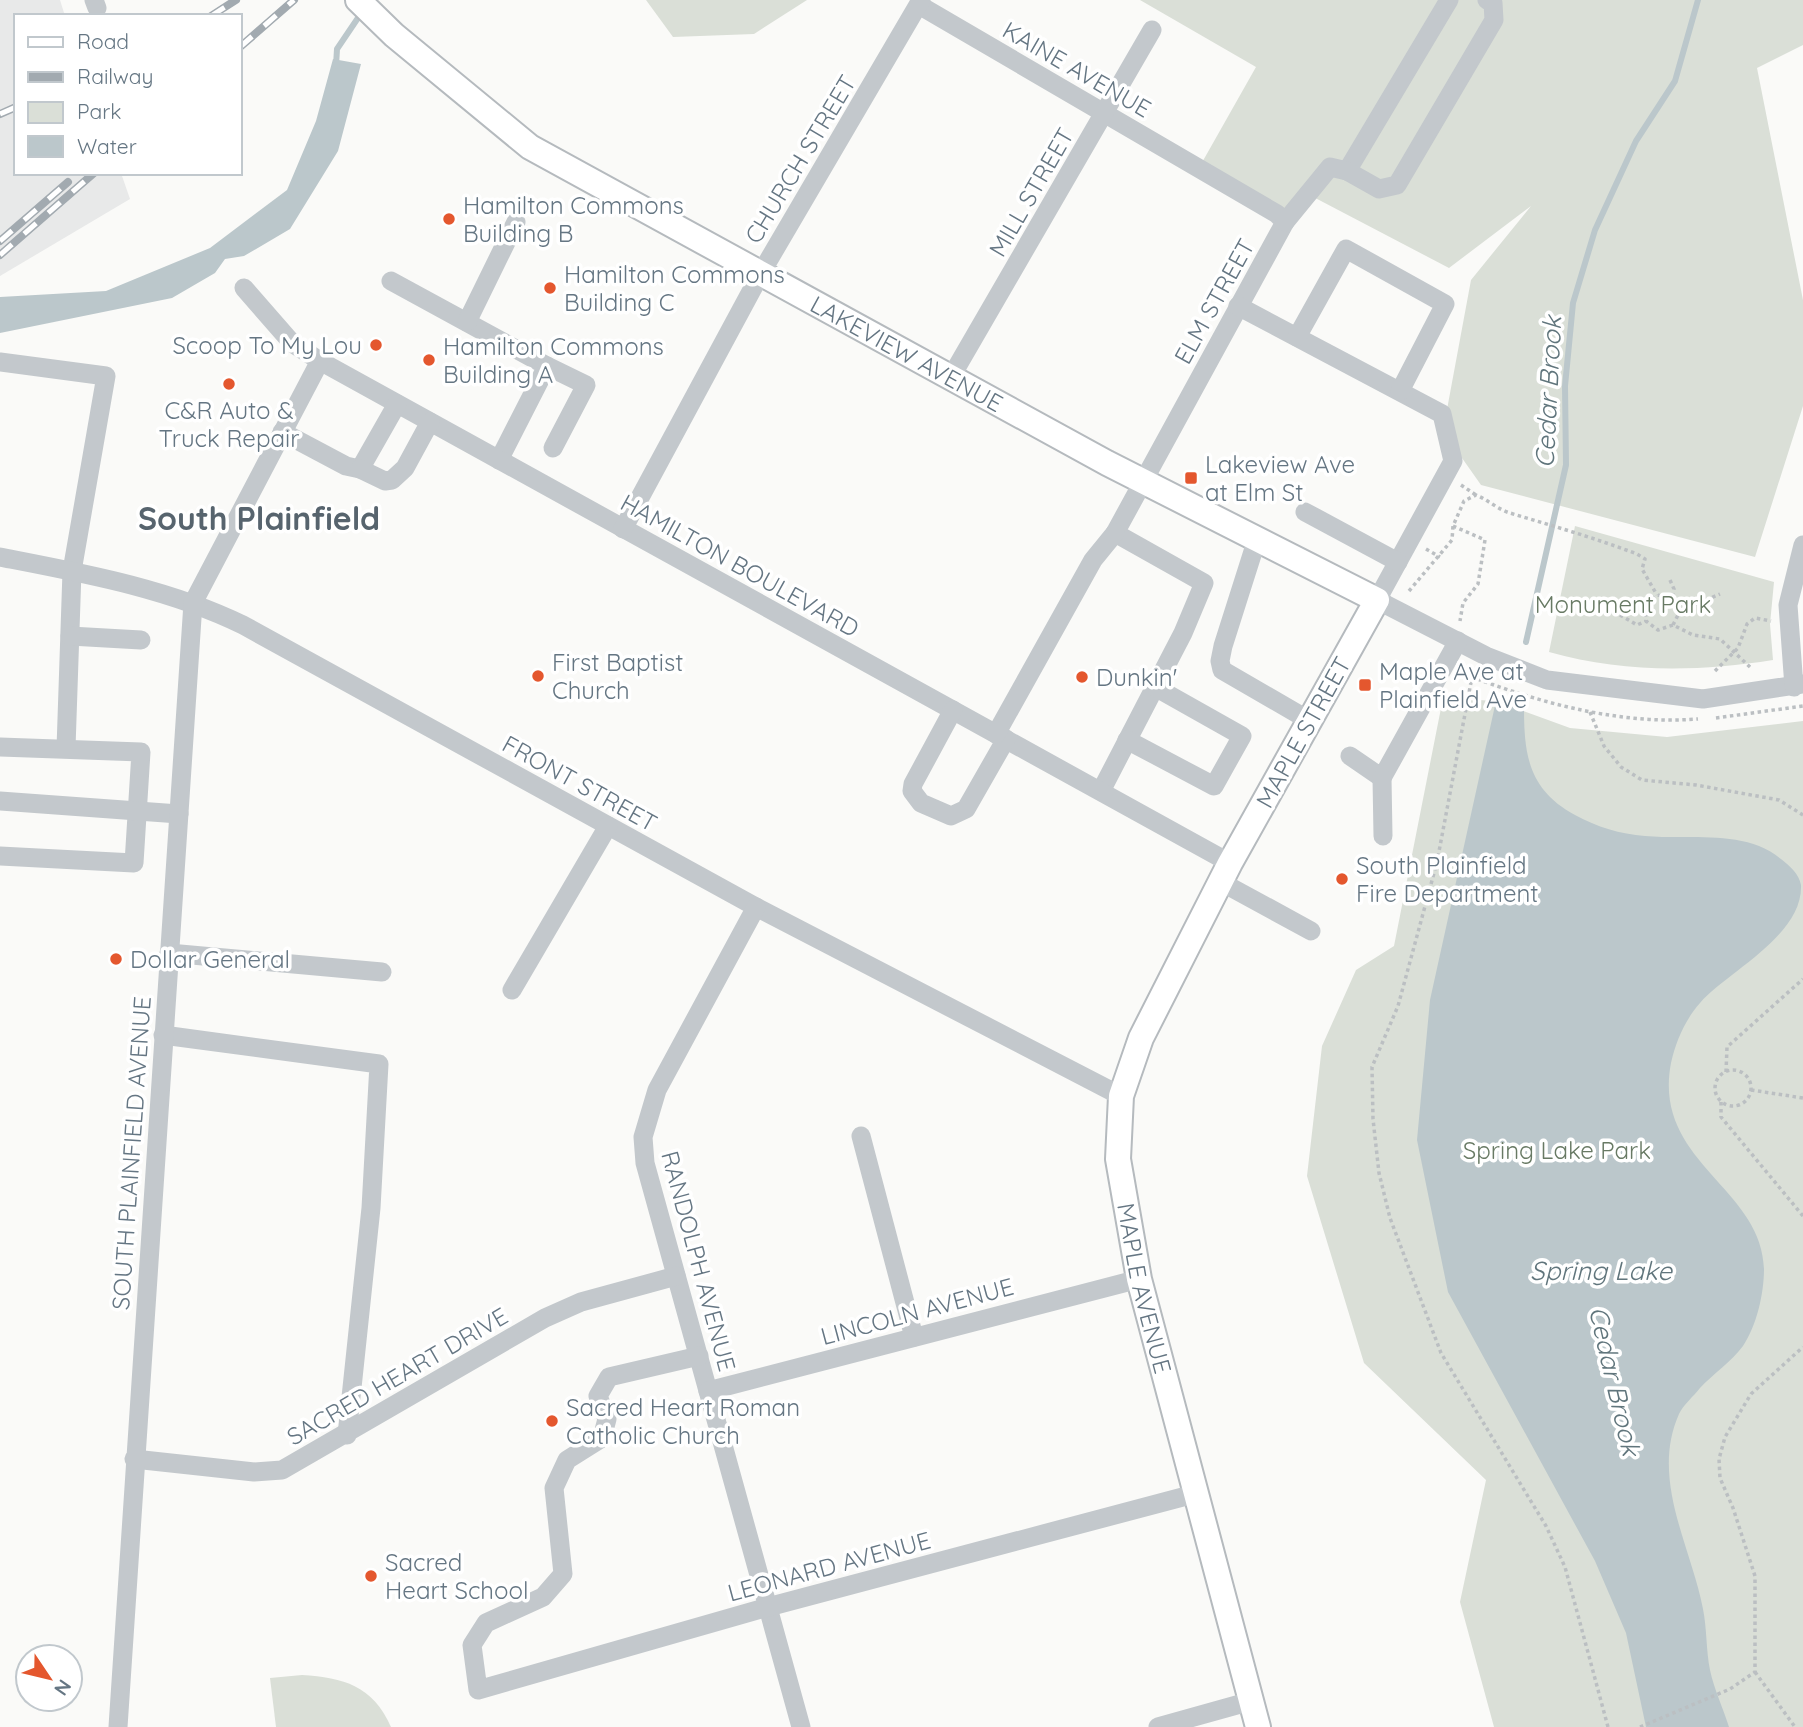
<svg xmlns="http://www.w3.org/2000/svg" width="1803" height="1727" font-family="Quicksand,sans-serif">
  <style>
    .built { fill: #e8e9e9 }
    .green { fill: #dadfd7 }
    .water { fill: #bbc7cb }
    .lines { fill: none; stroke-linecap: round; stroke-linejoin: round }
    .stream { stroke: #bbc7cb; stroke-width: 6 }
    .major-casing { stroke: #b5babe; stroke-width: 28 }
    .path { stroke: #bbbfc2; stroke-width: 3.5; stroke-dasharray: 3.5 3.5; stroke-linecap: butt }
    .minor { stroke: #c3c8cc; stroke-width: 19 }
    .major { stroke: #fff; stroke-width: 24 }
    .rail-casing { stroke: #a2aab0; stroke-width: 8 }
    .rail { stroke: #fff; stroke-width: 5; stroke-dasharray: 16; stroke-linecap: butt }
    .poi-dot { fill: #e4572e; stroke: #fff; stroke-width: 2.5 }
    .labels { text-anchor: middle; dominant-baseline: central; stroke-width: 7; stroke-linejoin: round; paint-order: stroke }
    .street-label { font-size: 24px; fill: #657683; stroke: #fff }
    .poi-label { font-size: 24px; fill: #657683; stroke: #fff; text-anchor: start }
    .park-label { font-size: 24px; fill: #687a64; stroke: #fff }
    .water-label { font-size: 26px; font-style: italic; fill: #60757c; stroke: #fff }
    .district-label { font-size: 32px; font-weight: bold; fill: #57646e; stroke: #fff }
  </style>
  <rect width="100%" height="100%" fill="#fafaf8"/>
  <path class="built" d="M0,0h60l5,16h-49v157h105l9,26 -130,77z"/>
  <g class="green">
    <path d="M646,0h161l-53,34 -81,3z"/>
    <path d="M1140,0h663v45l-46,23 46,232v106l-48,151 -274,-72 -38,-54 28,-151 60,-74 -82,62 -149,-78 -14,25 -86,-49 56,-99z"/>
    <path d="M1575,526l199,56 -4,42 3,36c-76,12 -150,13 -224,-8z"/>
    <path d="M1443,698l53,3 74,27 97,9 136,-16v1006h-309l-34,-125 26,-122 -122,-117 -57,-187 15,-130 34,-76 38,-24z"/>
    <path d="M302,1675c42,3 70,10 89,52h-115l-6,-49z"/>
  </g>
  <g class="water">
    <path d="M333,59l28,5 -23,87 -48,78 -46,27 -19,3 -10,14 -43,25 -172,35v-36l106,-6 104,-43 77,-58 29,-69z"/>
    <path d="M1496,701l28,7c0,48 5,82 51,107 22,12 45,19 70,21 44,4 100,-7 136,23 9,7 18,15 20,26 2,51 -74,87 -101,118 -15,17 -24,38 -29,60 -19,99 91,124 93,206 0,24 -7,56 -21,77 -11,15 -30,28 -43,42 -6,8 -17,17 -21,26 -29,65 12,132 24,195 4,20 3,41 7,61 4,19 13,38 19,57h-83l-20,-94 -31,-72 -147,-269 -31,-152 13,-140z"/>
  </g>
  <g class="lines">
    <g class="stream">
      <path d="M336,66l1,-17 25,-37"/>
      <path d="M1526,642l40,-177 -1,-79 8,-83 22,-73 41,-89 39,-60 23,-81"/>
    </g>
    <defs>
      <g id="major">
        <path id="s1" d="M358,0l36,35 136,112 577,316 270,137 -147,263 -89,175 -20,58 -3,63 21,120 119,448"/>
      </g>
    </defs>
    <use href="#major" class="major-casing"/>
    <g class="path">
      <path d="M1461,485l15,10"/>
      <path d="M1453,526l32,14 -7,44 -15,19 -3,18"/>
      <path d="M1426,549l14,8"/>
      <path d="M1670,580l4,9 -2,9"/>
      <path d="M1409,591l43,-51 1,-14 11,-25 12,-6c12,5 23,15 34,18 43,13 85,25 127,41l8,5 -3,10 15,26"/>
      <path d="M1680,611l40,-17"/>
      <path d="M1620,615l17,10 9,-4"/>
      <path d="M1673,625l7,-14 -8,-13 -15,-3 -12,10 1,16 12,9 15,-5 20,10 27,4 30,28"/>
      <path d="M1715,671l23,-23 9,-24 8,-6 16,3"/>
      <path d="M1590,712l14,34 17,21 21,13 54,5 83,15 24,15"/>
      <path d="M1716,718l87,-12"/>
      <circle cx="1733" cy="1088" r="18"/>
      <path d="M1726,1072l1,-25 76,-68"/>
      <path d="M1751,1090l52,8"/>
      <path d="M1721,1102v15l82,99"/>
      <path d="M1755,1672l40,55"/>
      <path d="M1608,1727l-43,-160 -19,-41 -105,-173 -51,-135 -11,-45 -6,-54 -1,-52 26,-61 39,-144 35,-185c72,27 149,48 226,42"/>
      <path d="M1640,1727l90,-38 25,-17v-96l-22,-68 -13,-30 -1,-19 6,-22 26,-43 52,-47"/>
    </g>
    <g class="minor">
      <path d="M94,0l3,8"/>
      <path d="M919,5l358,209 8,8 -170,311 89,50 -21,50 -82,158"/>
      <path d="M1347,171l102,-171"/>
      <path d="M1285,222l45,-55 17,4 32,18 18,-4 97,-165 -1,-17 -6,-3"/>
      <path d="M391,281l156,85 -48,94"/>
      <path d="M244,288l48,55 28,18 910,502"/>
      <path d="M1238,306l204,108 11,47 -76,139 109,56 61,24 156,19 100,-15"/>
      <path d="M467,322l49,-100"/>
      <path d="M1297,337l49,-88 99,55 -45,87"/>
      <path d="M0,362l106,14 -34,195 -6,177"/>
      <path d="M547,366l39,19 -33,63"/>
      <path d="M951,377l201,-347"/>
      <path d="M282,432l64,34 14,3 37,-65"/>
      <path d="M360,469l25,12 7,-1 13,-12 25,-46"/>
      <path d="M1305,512l93,50"/>
      <path d="M623,529l138,-256 160,-273"/>
      <path d="M1257,539l-34,107 -3,15 2,9 88,51"/>
      <path d="M0,557c82,16 167,31 243,68l513,282 365,189"/>
      <path d="M70,636l71,4"/>
      <path d="M1794,687l-6,-82 15,-60"/>
      <path d="M953,710l-40,74 -1,7 9,12 30,13 15,-7 40,-70"/>
      <path d="M996,734l97,-174 22,-27"/>
      <path d="M1127,740l87,46 28,-50 -87,-49"/>
      <path d="M0,747l141,5 -7,111 -134,-7"/>
      <path d="M1350,756l32,22 76,-137"/>
      <path d="M1382,778l1,58"/>
      <path d="M0,801l179,13"/>
      <path d="M1221,882l90,49"/>
      <path d="M756,907l-99,183 -14,47 2,26 156,564"/>
      <path d="M169,953l213,19"/>
      <path d="M512,990l96,-164"/>
      <path d="M163,1035l216,29 -8,144 -24,227"/>
      <path d="M861,1136l53,201"/>
      <path d="M699,1356l-90,21 -11,19 9,23 -5,19 -35,22 -13,28 9,86 -20,23 -57,26 -14,22 6,45 290,-83 426,-113"/>
      <path d="M708,1391l431,-112"/>
      <path d="M134,1459l120,13 28,-2 263,-152 36,-16 95,-26"/>
      <path d="M118,1727l75,-1124 127,-242"/>
      <path d="M1158,1727l93,-26"/>
    </g>
    <use href="#major" class="major"/>
    <defs>
      <g id="rail">
        <path d="M211,16l25,-16"/>
        <path d="M240,47l54,-47"/>
        <path d="M0,114l16,-7"/>
        <path d="M0,241l68,-59"/>
        <path d="M0,255l94,-82"/>
      </g>
    </defs>
    <use href="#rail" class="rail-casing"/>
    <use href="#rail" class="rail"/>
  </g>
  <g class="poi-dot">
    <circle cx="449" cy="219" r="7"/>
    <circle cx="550" cy="288" r="7"/>
    <circle cx="376" cy="345" r="7"/>
    <circle cx="429" cy="360" r="7"/>
    <circle cx="229" cy="384" r="7"/>
    <rect x="1184" y="471" width="14" height="14" rx="3.5"/>
    <circle cx="538" cy="676" r="7"/>
    <circle cx="1082" cy="677" r="7"/>
    <rect x="1358" y="678" width="14" height="14" rx="3.5"/>
    <circle cx="1342" cy="879" r="7"/>
    <circle cx="116" cy="959" r="7"/>
    <circle cx="552" cy="1421" r="7"/>
    <circle cx="371" cy="1576" r="7"/>
  </g>
  <g class="labels">
    <g class="street-label">
      <text transform="translate(1077 69) rotate(30)">KAINE AVENUE</text>
      <text transform="translate(800 159) rotate(-59)">CHURCH STREET</text>
      <text transform="translate(1031 192) rotate(-60)">MILL STREET</text>
      <text transform="translate(1214 301) rotate(-61)">ELM STREET</text>
      <text stroke="none"><textPath href="#s1" startOffset="656">LAKEVIEW AVENUE</textPath></text>
      <text transform="translate(740 565) rotate(29)">HAMILTON BOULEVARD</text>
      <text transform="translate(1303 732) rotate(-61)">MAPLE STREET</text>
      <text transform="translate(580 783) rotate(29)">FRONT STREET</text>
      <text transform="translate(131 1153) rotate(-86)">SOUTH PLAINFIELD AVENUE</text>
      <text transform="translate(699 1261) rotate(75)">RANDOLPH AVENUE</text>
      <text stroke="none"><textPath href="#s1" startOffset="1941">MAPLE AVENUE</textPath></text>
      <text transform="translate(917 1311) rotate(-15)">LINCOLN AVENUE</text>
      <text transform="translate(397 1376) rotate(-30)">SACRED HEART DRIVE</text>
      <text transform="translate(829 1566) rotate(-15)">LEONARD AVENUE</text>
    </g>
    <g class="poi-label">
      <text x="463" y="205">Hamilton Commons<tspan x="463" dy="28">Building B</tspan></text>
      <text x="564" y="274">Hamilton Commons<tspan x="564" dy="28">Building C</tspan></text>
      <text x="362" y="345" text-anchor="end">Scoop To My Lou</text>
      <text x="443" y="346">Hamilton Commons<tspan x="443" dy="28">Building A</tspan></text>
      <text x="229" y="410" text-anchor="middle">C&amp;R Auto &amp;<tspan x="229" dy="28">Truck Repair</tspan></text>
      <text x="1205" y="464">Lakeview Ave<tspan x="1205" dy="28">at Elm St</tspan></text>
      <text x="552" y="662">First Baptist<tspan x="552" dy="28">Church</tspan></text>
      <text x="1379" y="671">Maple Ave at<tspan x="1379" dy="28">Plainfield Ave</tspan></text>
      <text x="1096" y="677">Dunkin'</text>
      <text x="1356" y="865">South Plainfield<tspan x="1356" dy="28">Fire Department</tspan></text>
      <text x="130" y="959">Dollar General</text>
      <text x="566" y="1407">Sacred Heart Roman<tspan x="566" dy="28">Catholic Church</tspan></text>
      <text x="385" y="1562">Sacred<tspan x="385" dy="28">Heart School</tspan></text>
    </g>
    <g class="park-label">
      <text x="1623" y="604">Monument Park</text>
      <text x="1557" y="1150">Spring Lake Park</text>
    </g>
    <g class="water-label">
      <text transform="translate(1548 392) rotate(-87)">Cedar Brook</text>
      <text x="1601" y="1270">Spring Lake</text>
      <text transform="translate(1615 1381) rotate(77)">Cedar Brook</text>
    </g>
    <g class="district-label">
      <text x="259" y="518">South Plainfield</text>
    </g>
  </g>
  <rect x="14" y="14" width="228" height="161" fill="#ffffff" stroke="#c1c8cd" stroke-width="2"/>
  <rect x="28" y="37" width="35" height="10" fill="#ffffff" stroke="#c1c8cd" stroke-width="2"/>
  <text x="77" y="49" font-size="21" fill="#657683">Road</text>
  <rect x="28" y="72" width="35" height="10" fill="#a2aab0" stroke="#c1c8cd" stroke-width="2"/>
  <text x="77" y="84" font-size="21" fill="#657683">Railway</text>
  <rect x="28" y="102" width="35" height="21" fill="#dadfd7" stroke="#c1c8cd" stroke-width="2"/>
  <text x="77" y="119" font-size="21" fill="#657683">Park</text>
  <rect x="28" y="136" width="35" height="21" fill="#bbc7cb" stroke="#c1c8cd" stroke-width="2"/>
  <text x="77" y="154" font-size="21" fill="#657683">Water</text>
  <g transform="translate(49 1678) rotate(125)"><circle r="33" fill="#ffffff" stroke="#c1c8cd" stroke-width="2"/>
  <path d="M0-5L12 26L0 18L-12 26Z" fill="#e4572e"/>
  <text y="-10" font-size="19" font-weight="bold" text-anchor="middle" fill="#657683">N</text>
  </g>
</svg>
